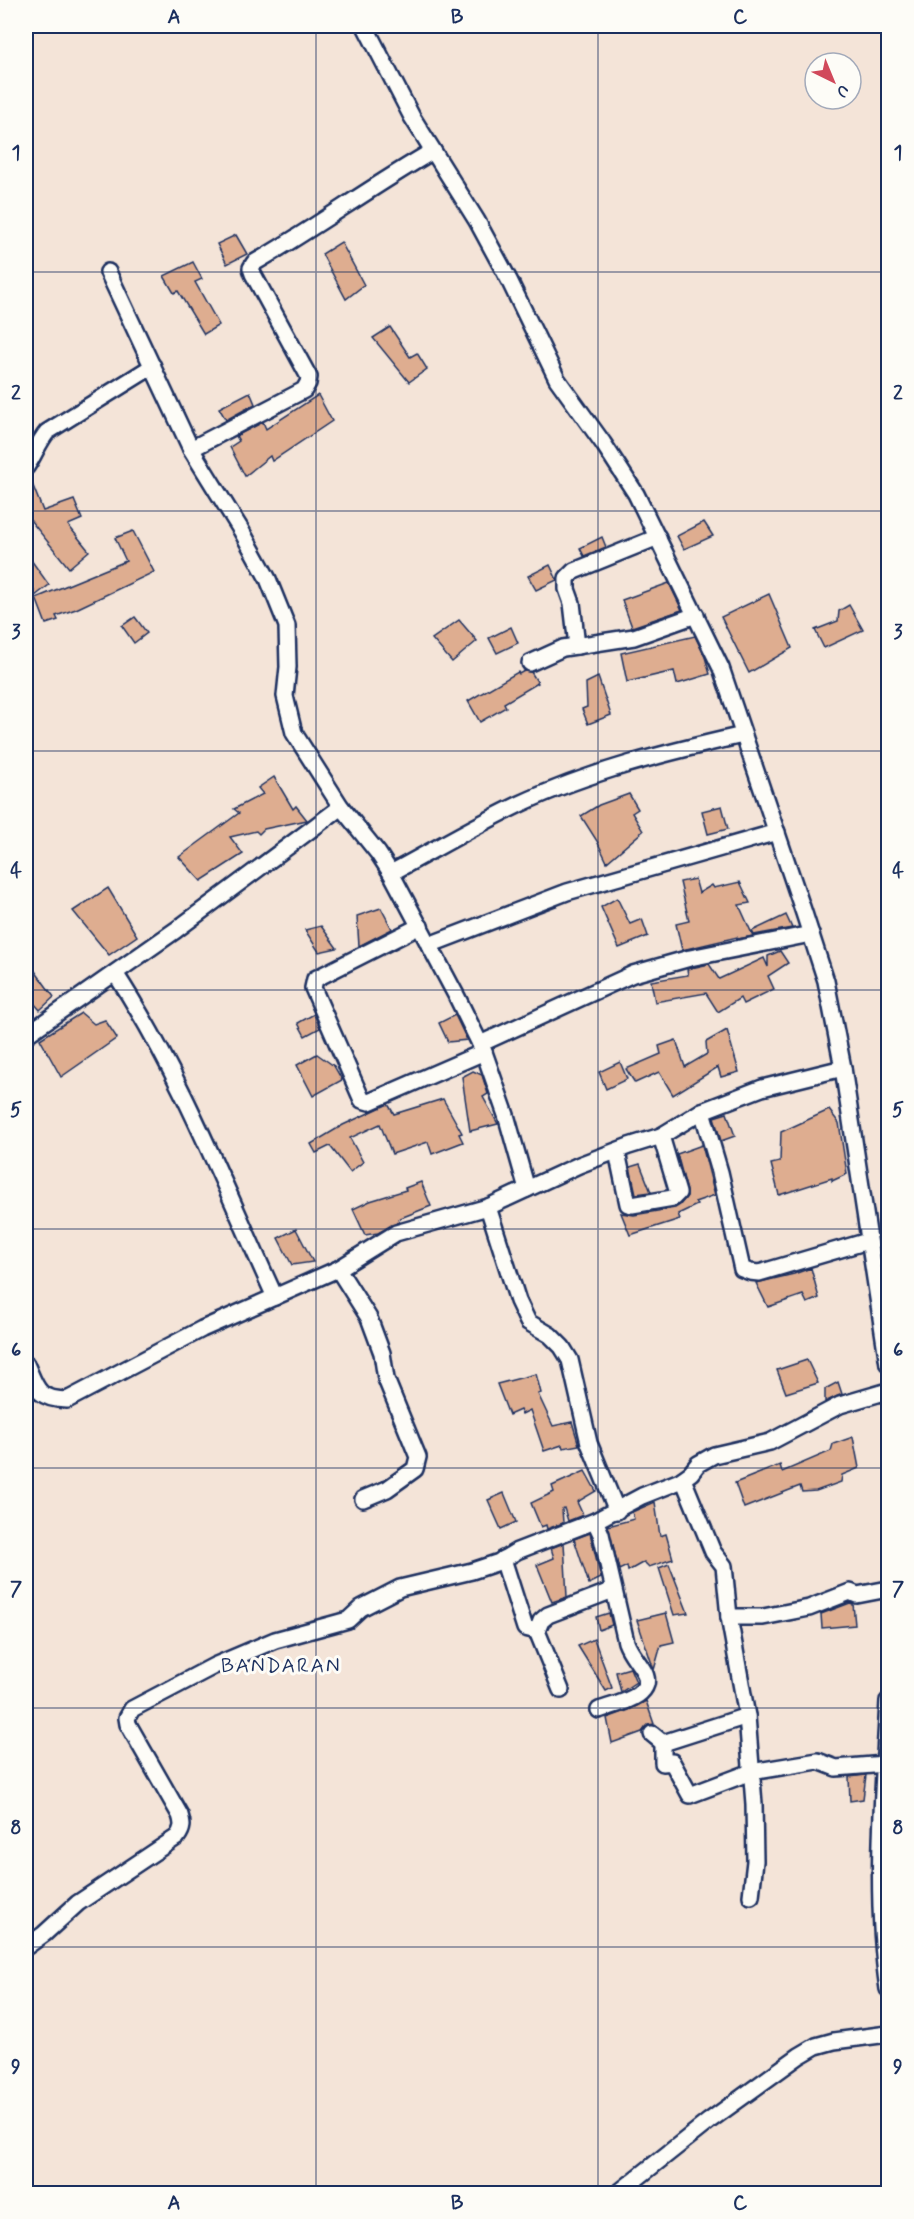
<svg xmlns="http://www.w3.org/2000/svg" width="914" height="2219" font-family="Mynerve,sans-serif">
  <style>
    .building { fill: #dead90; stroke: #1b2f5e; stroke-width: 1.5 }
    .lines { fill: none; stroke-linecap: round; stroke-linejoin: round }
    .street-casing { stroke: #1b2f5e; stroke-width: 20 }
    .street { stroke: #fdfcf7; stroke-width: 15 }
    .grid { fill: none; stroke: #1b2f5e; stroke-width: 1.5; stroke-opacity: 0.55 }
    .labels { text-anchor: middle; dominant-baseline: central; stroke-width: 6; stroke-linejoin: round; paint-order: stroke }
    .quarter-label { font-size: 21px; letter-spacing: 1.5px; fill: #1b2f5e; stroke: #fdfcf7 }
    .neatline { fill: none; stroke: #1b2f5e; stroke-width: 2 }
    .grid-label { font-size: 20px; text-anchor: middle; font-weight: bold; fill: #1b2f5e }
  </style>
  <rect width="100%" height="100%" fill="#f4e4d8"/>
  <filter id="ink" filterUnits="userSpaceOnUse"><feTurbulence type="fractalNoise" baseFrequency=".0167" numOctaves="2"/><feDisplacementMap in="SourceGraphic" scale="12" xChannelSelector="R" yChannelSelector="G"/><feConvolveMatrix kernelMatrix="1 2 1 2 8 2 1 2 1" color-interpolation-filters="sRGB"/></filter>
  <g filter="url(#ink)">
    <g class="building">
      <path d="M236,235l11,19 -20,10 -10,-20z"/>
      <path d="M341,242l23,43 -18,14 -24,-45z"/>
      <path d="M193,262l9,17 -7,3 24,43 -15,9 -26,-43 -4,2 -10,-17z"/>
      <path d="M390,327l20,30 7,-4 10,16 -18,13 -36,-44z"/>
      <path d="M250,392l5,12 -29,16 -7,-12z"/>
      <path d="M318,395l14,26 -60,40 -2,-5 -25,20 -15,-29 9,-6 -3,-5 27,-14 3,7z"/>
      <path d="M29,476l14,35 31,-11 8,19 -14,6 21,26 -20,17 -43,-53v-38z"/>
      <path d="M704,522l9,14 -29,13 -7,-13z"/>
      <path d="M133,531l21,41 -78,37 -20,7 2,4 -12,4 -10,-26 90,-37 -11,-23z"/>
      <path d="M602,537l4,10 -22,9 -4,-8z"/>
      <path d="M26,553l23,32 -14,11 -1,-5 -8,6z"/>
      <path d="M550,565l7,15 -21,10 -8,-14z"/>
      <path d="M669,583l13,27 -50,17 -10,-27z"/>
      <path d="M769,594l23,54 -43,25 -28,-56z"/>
      <path d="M849,605l14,25 -39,18 -9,-18 23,-9 1,-10z"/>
      <path d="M135,617l12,16 -13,10 -12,-17z"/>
      <path d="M459,620l18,21 -25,21 -20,-23z"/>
      <path d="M511,627l7,16 -21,10 -8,-15z"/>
      <path d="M695,636l10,21 5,17 -33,10 -3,-13 -47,11 -6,-29z"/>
      <path d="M524,671l7,1 7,11 -34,20 2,4 -26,15 -12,-21 50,-29 1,2z"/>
      <path d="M598,677l13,38 -23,9 -6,-15 5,-2 -1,-24z"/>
      <path d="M274,777l19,32 3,-3 11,14 -43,9 -5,5 -3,-3 -26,6 13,17 -42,27 -22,-24 60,-44 -5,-4 29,-15 -5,-6z"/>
      <path d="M629,794l9,15 -6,4 11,18 -36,31 -10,-21 -16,-25 18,-11z"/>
      <path d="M722,806l6,23 -20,5 -6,-23z"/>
      <path d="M695,879l4,14 13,-8 2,3 26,-6 10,21 -11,2 14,31 -15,3 -1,-2 -55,13 -6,-26 13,-3 -9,-39z"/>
      <path d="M108,888l29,48 -28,19 -36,-44z"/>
      <path d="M617,898l13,26 12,-5 6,17 -29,12 -18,-41z"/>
      <path d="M381,908l11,21 -33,17 -2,-30z"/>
      <path d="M786,915l6,13 -38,7 -2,-4z"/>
      <path d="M321,926l16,22 -18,4 -14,-22z"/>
      <path d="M780,951l8,12 -20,13 6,13 -31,15 -3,-6 -22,14 -12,-19 -51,9 -4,-21 37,-6 -1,-6 22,-5 10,15 45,-21 4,9v-11z"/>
      <path d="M35,971l19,26 -14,13 -14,-16v-17z"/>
      <path d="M81,1013l13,11 11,-4 12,18 -56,39 -21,-38z"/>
      <path d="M314,1014l6,14 -15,8 -7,-13z"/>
      <path d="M455,1015l12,25 -19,2 -9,-19z"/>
      <path d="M727,1030l12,42 -18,5 -3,-10 -45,28 -14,-23 -24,11 -9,-14 35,-15 -2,-8 17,-6 9,27 22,-13 -1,-12z"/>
      <path d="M317,1054l17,12 8,14 -29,16 -16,-31z"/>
      <path d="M620,1062l7,17 -21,10 -7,-17z"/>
      <path d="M473,1071l9,4 6,19 -5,3 15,27 -28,7 -8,-54z"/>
      <path d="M443,1099l19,34 -3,1 4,8 -31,12 -4,-12 -36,12 -12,-30 -30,14 13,24 -13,10 -20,-26 -14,7 -5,-9 32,-19 45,-21 6,10z"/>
      <path d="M829,1110l10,13 8,51 -15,7v-3l-53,17 -8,-31 9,-2 1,-30z"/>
      <path d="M727,1113l8,23 -14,5 -7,-24z"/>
      <path d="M702,1145l13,50 -20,7 2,3 -19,9 2,5 -50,16 -9,-22 13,2 41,-7 5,-3 7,-9v-5l-10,-37z"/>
      <path d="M640,1164l11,28 -15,2 -6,-27z"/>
      <path d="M421,1182l10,24 -33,13 1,3 -21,11 -13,2 -12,-26 17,-8 36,-11 -1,-2z"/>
      <path d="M296,1229l17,33 -21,3 -14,-27z"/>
      <path d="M811,1268l8,30 -12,5 -4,-8 -35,12 -12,-24 38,-9z"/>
      <path d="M807,1360l11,23 -32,10 -9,-23z"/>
      <path d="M536,1374l5,19 -3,1 15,32 19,-4 7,23 -16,3 -1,-3 -18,6 -14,-41 -8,4 -2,-4 -11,5 -12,-31z"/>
      <path d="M838,1382l4,12 -17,8v-13z"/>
      <path d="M853,1437l6,31 -17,7 -1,7 -25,9 -14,1 -2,-6 -56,22 -9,-25 45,-18 2,7 49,-21 2,-7z"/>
      <path d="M585,1471l11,20 -19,11 6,13 -15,6 -4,-13 -2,1 1,14 -16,6 -1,-4 -5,2 -10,-24 23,-11 -2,-6z"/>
      <path d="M504,1493l12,29 -15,7 -13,-29z"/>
      <path d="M655,1502l5,34 6,-2 7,25 -24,8 -5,-5 -16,9 -1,-5 -8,4 -11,-44 26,-7 -2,-7z"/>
      <path d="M590,1533l11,45 -12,6 -15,-45z"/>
      <path d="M564,1543l3,54 -15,5 -15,-37 17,-7 -3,-10z"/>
      <path d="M669,1564l19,49 -14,2 -15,-47z"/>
      <path d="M850,1603l3,1 2,21 -33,3 -1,-14z"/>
      <path d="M609,1613l3,12 -13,5 -3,-13z"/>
      <path d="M666,1613l8,29 -13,3 -7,25 -17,-50z"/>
      <path d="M594,1639l18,49 -6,3 -28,-45z"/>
      <path d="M630,1668l6,14 -15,10 -5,-20z"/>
      <path d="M646,1701l8,23 -6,1 -6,7 -30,11 -5,-25 22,-8z"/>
      <path d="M866,1775l-3,24 -13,2 -1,-24z"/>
    </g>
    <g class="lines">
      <defs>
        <g id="street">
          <path d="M365,26l47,91 65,104 32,59 48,99 46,64 33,51 85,174 83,245 22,68 17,87 45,296"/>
          <path d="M108,272l83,177 50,81 27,49 19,47 1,41 -3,29 9,37 47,74 37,46 13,20 66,124 27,55 22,63 21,74"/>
          <path d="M191,449l113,-59 4,-7 1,-6 -56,-103 -2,-6 3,-5c61,-35 118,-77 179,-112"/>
          <path d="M26,467c8,-11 12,-24 21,-35l106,-66"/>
          <path d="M577,646l-5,-43 -5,-14v-11l7,-7 84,-34"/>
          <path d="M530,663l33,-15 71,-11 62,-22"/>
          <path d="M391,873c43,-23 85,-48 129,-69 71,-33 148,-52 223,-69"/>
          <path d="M420,926l-105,53 -2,9 49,112 7,2 115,-50"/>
          <path d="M429,945l138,-53 210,-60"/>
          <path d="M115,973c66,101 110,215 160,324"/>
          <path d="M26,1035l150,-105 165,-123"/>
          <path d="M480,1044l153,-70 57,-16 121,-24"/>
          <path d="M702,1111l18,61 22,97 8,3 9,1 109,-32"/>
          <path d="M617,1152l11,52 4,1 41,-7 5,-5 -17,-57"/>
          <path d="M488,1207l30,94 10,21 22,13 12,12 8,13 19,83 28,68"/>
          <path d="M338,1269l31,49 13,35 4,26 32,78 -3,12 -28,20 -24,10"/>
          <path d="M26,1364c11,25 11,35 41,36l135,-71 136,-60 58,-36 92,-26 91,-42 50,-19 32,-10 41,-25 60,-23 81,-20"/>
          <path d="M683,1479l30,73 11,14 5,51h34l46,-9 41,-16 7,3 31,-6"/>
          <path d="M503,1559l22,69 12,3"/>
          <path d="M729,1617l18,99 7,88 1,57 -4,35"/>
          <path d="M561,1690l-24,-59 4,-10 7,-6 65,-25"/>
          <path d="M888,1701c-5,95 -14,193 0,288"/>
          <path d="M599,1710c17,-6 60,-14 44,-40 -6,-10 -13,-17 -17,-28l-25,-108 -6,-13 47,-25 38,-15 11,-8 7,-9 16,-9 56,-13 70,-37 48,-14"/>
          <path d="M652,1734l11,9 84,-27"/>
          <path d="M663,1743v20l9,-1 18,33 61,-23 67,-11 18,7 49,-4"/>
          <path d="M26,1947l18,-13 34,-31 99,-66c6,-8 6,-13 3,-22l-52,-91 -1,-6 5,-9 82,-43 61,-26 73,-20 13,-12 39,-20 72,-17 27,-9 18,-11 78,-30"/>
          <path d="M617,2194l92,-73 90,-65 17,-10 18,-5 54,-7"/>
        </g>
      </defs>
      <use href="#street" class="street-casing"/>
      <use href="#street" class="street"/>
    </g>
  </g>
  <path class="grid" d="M316,26v2168M598,26v2168M26,272h862M26,511h862M26,751h862M26,990h862M26,1229h862M26,1468h862M26,1708h862M26,1947h862"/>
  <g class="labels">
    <g class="quarter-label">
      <text x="281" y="1666">BANDARAN</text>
    </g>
  </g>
  <rect width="914" height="2219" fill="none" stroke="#fdfcf7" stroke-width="66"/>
  <g transform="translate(833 81) rotate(137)"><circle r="28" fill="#fdfcf7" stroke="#a3aaba" stroke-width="1.5"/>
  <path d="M0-4.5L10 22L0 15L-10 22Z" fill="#d1495b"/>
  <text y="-9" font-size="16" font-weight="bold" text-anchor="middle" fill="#1b2f5e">U</text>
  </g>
  <rect x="33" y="33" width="848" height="2153" class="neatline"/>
  <g class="grid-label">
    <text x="174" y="23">A</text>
    <text x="457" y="23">B</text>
    <text x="740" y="23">C</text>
    <text x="16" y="159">1</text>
    <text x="898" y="159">1</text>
    <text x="16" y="399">2</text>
    <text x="898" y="399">2</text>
    <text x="16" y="638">3</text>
    <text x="898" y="638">3</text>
    <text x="16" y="877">4</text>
    <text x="898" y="877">4</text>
    <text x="16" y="1116">5</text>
    <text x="898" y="1116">5</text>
    <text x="16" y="1356">6</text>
    <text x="898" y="1356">6</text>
    <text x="16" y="1595">7</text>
    <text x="898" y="1595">7</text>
    <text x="16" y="1834">8</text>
    <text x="898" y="1834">8</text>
    <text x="16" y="2073">9</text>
    <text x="898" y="2073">9</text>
    <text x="174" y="2209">A</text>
    <text x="457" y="2209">B</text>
    <text x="740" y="2209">C</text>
  </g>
</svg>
